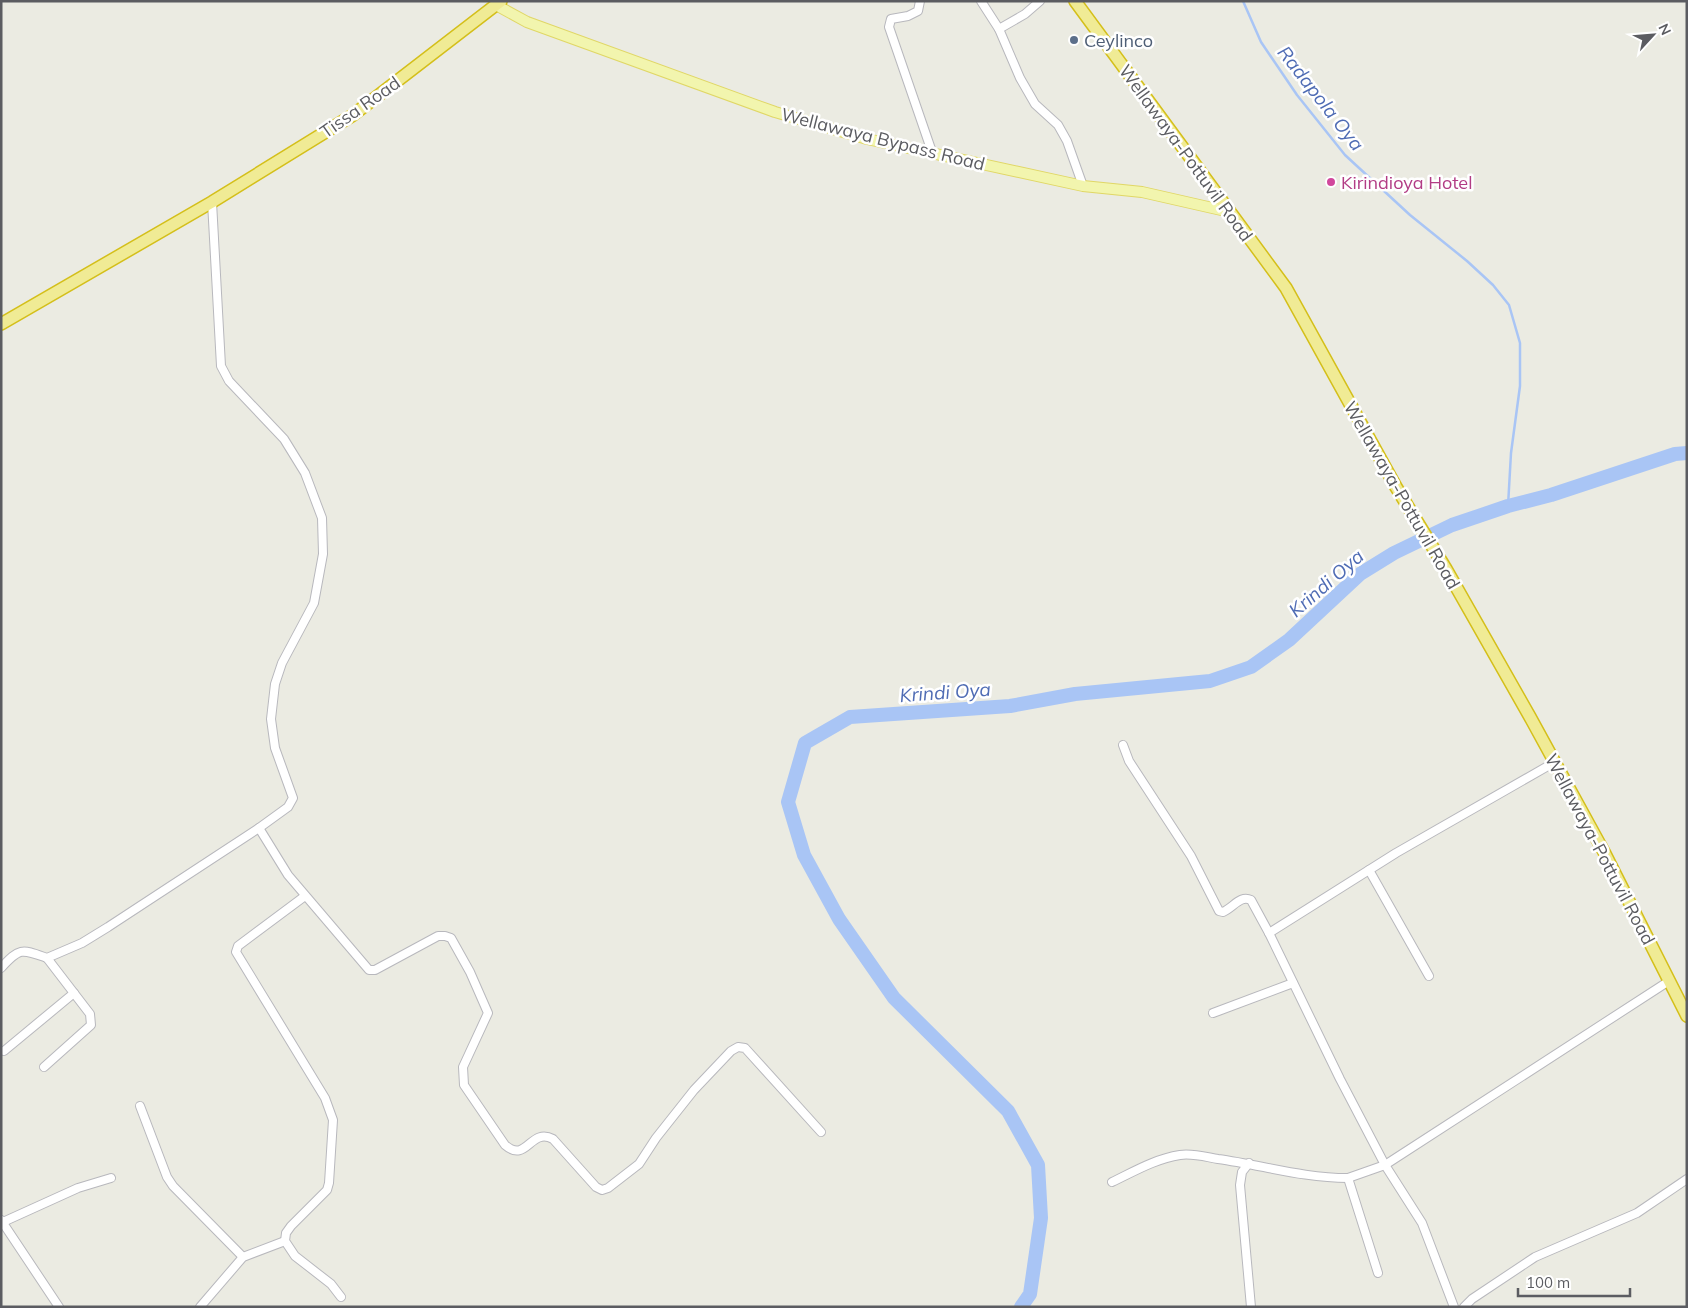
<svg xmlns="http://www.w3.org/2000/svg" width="1688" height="1308" font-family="Mulish,sans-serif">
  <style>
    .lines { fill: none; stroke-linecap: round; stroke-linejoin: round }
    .stream { stroke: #a9c5f5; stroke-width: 2.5 }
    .river { stroke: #a9c5f5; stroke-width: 14 }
    .minor-casing { stroke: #b8b8bd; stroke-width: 10 }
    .major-casing { stroke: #e0d766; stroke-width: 12 }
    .highway-casing { stroke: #d4bf1a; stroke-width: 14 }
    .minor { stroke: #fff; stroke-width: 8 }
    .major { stroke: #f2f5ae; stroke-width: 10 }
    .highway { stroke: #f0eb95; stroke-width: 11 }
    .service-dot { fill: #5c6f8a; stroke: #fff; stroke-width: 2 }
    .hotel-dot { fill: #d1479c; stroke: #fff; stroke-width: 2 }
    .labels { text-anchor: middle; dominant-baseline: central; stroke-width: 5; stroke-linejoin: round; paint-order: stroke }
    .service-label { font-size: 18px; fill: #4e5e75; stroke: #fff; text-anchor: start }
    .street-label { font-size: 18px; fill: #5b5c61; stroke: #fff }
    .hotel-label { font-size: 18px; fill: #b23c85; stroke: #fff; text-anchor: start }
    .water-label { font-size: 19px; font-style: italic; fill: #4f6cb4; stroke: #fff }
  </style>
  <rect width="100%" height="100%" fill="#ebebe2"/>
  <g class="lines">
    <path class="stream" d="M1243,1l18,41 36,53 48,60 65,60 57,46 26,24 16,20 11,38v43l-9,67 -3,53"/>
    <path class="river" d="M1021,1307l9,-13 11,-76 -3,-53 -30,-54 -114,-113 -55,-79 -35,-64 -16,-53 17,-59 45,-26 160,-11 65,-12 135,-13 41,-14 38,-27 71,-66 34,-21 58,-28 56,-19 43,-11 124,-41 12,-1"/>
    <defs>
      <g id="minor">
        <path d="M920,1l-2,10 -10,5 -17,3 -2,8 43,125"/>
        <path d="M981,1l18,28 21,49 15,26 23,21 9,16 16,45"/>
        <path d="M999,29l26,-15 15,-13"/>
        <path d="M1123,745l6,16 62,95 28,55 4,1c11,-5 17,-17 28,-12l18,33 71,146 45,86 37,58 32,84"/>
        <path d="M259,828l29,47 81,95h6l63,-34h7l6,2 19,34 18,41 -25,54 1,18 41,60c22,19 25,-18 48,-6l43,48 6,3 6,-2 31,-24 17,-26 38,-48 37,-39 7,-4 7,1 76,84"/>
        <path d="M1369,870l60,106"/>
        <path d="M305,896l-67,50 -2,6 89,146 8,22 -4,63 -2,7 -36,36 -5,7 -1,8 10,15 36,28 10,13"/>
        <path d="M1269,933l127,-80 159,-91"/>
        <path d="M1,968c19,-21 21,-19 46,-10l35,-15 26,-16 151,-99 29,-21 5,-9 -18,-50 -4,-29 4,-35 7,-21 32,-60 9,-49 -1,-36 -17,-45 -21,-34 -55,-58 -8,-15 -9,-164"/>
        <path d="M1213,1013l80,-30"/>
        <path d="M4,1051l70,-58"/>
        <path d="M44,1067l47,-42 -1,-11 -43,-56"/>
        <path d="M140,1106l27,71 6,9 70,71"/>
        <path d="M1249,1163l-7,9 -2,13 11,122"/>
        <path d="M1112,1182c23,-11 43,-23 68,-27 12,-2 26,2 38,4 44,6 85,19 130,19"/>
        <path d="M1,1220l58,87"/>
        <path d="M3,1222l75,-34 33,-10"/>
        <path d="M1378,1273l-30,-95 37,-13 284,-184"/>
        <path d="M200,1307l43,-50 42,-16"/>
        <path d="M1464,1307l8,-8 63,-42 102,-44 50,-34"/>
      </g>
      <path id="major" d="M497,1l-1,4 31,17 248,90 92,27 216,47 59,6 88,20"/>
      <g id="highway">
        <path d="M1075,1l211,287 110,199 50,82 84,148 74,135 83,164"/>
        <path d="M1,324l211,-122 141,-87 148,-114"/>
      </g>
    </defs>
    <use href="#minor" class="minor-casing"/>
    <use href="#major" class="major-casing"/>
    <use href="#highway" class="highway-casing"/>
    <use href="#minor" class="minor"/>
    <use href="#major" class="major"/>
    <use href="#highway" class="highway"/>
  </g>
  <circle class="service-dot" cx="1074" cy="40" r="5"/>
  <circle class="hotel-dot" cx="1331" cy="182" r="5"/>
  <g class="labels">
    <g class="service-label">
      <text x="1084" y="40">Ceylinco</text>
    </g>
    <g class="street-label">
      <text transform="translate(360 107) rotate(-35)">Tissa Road</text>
      <text transform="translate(883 139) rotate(14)">Wellawaya Bypass Road</text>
      <text transform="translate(1186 153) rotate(54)">Wellawaya-Pottuvil Road</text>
      <text transform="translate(1402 495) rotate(60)">Wellawaya-Pottuvil Road</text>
      <text transform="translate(1600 849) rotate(62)">Wellawaya-Pottuvil Road</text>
    </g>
    <g class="hotel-label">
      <text x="1341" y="182">Kirindioya Hotel</text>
    </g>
    <g class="water-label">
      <text transform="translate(1321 98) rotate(52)">Radapola Oya</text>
      <text transform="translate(1326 583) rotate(-41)">Krindi Oya</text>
      <text transform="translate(945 692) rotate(-4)">Krindi Oya</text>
    </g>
  </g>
  <rect width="1688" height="1308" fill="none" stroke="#5b5c61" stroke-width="5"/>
  <g transform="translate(1653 35) rotate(64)" stroke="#ffffff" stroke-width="4" paint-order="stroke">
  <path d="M0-4L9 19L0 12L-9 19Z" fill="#5b5c61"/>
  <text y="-8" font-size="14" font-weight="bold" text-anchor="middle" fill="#5b5c61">N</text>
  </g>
  <path d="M1518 1288v8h112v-8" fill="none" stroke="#5b5c61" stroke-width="2.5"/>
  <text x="1526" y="1288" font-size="15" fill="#5b5c61" stroke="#ffffff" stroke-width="4" paint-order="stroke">100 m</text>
</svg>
